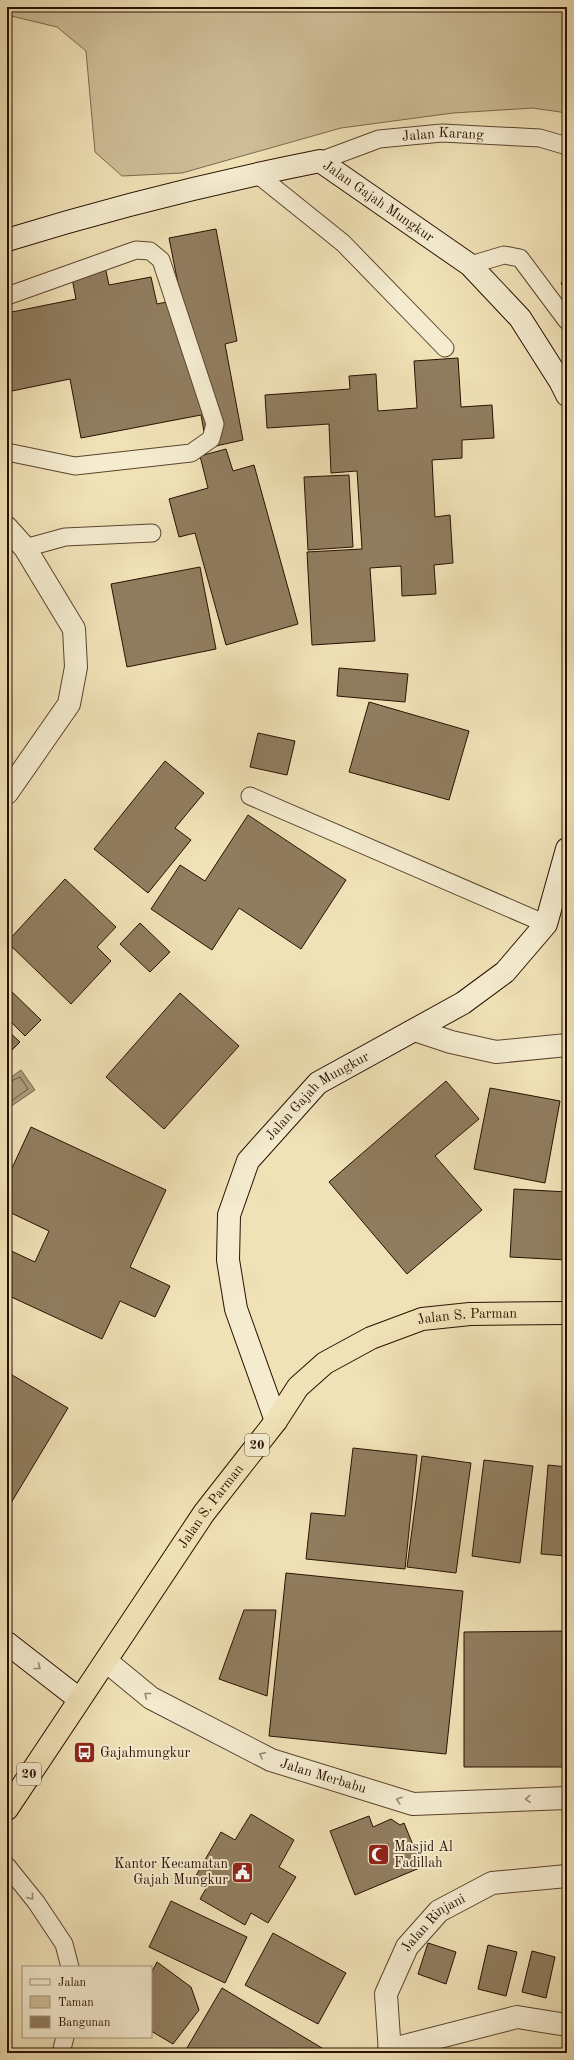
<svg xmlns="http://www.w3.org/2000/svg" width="574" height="2060" font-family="'Old Standard TT',serif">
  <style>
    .green { fill: #cebe98; stroke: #7c674c }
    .water { fill: #ac9b79; stroke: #786349 }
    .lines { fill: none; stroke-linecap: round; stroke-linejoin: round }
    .shore { stroke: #6a563c; stroke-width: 1 }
    .building { fill: #907d5f; stroke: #291000 }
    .service-casing { stroke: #5b442e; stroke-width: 19 }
    .minor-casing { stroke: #5b442e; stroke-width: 24 }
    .tertiary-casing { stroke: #5b442e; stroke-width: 24 }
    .secondary-casing { stroke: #291000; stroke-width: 24 }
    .trunk-casing { stroke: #291000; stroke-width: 24 }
    .service { stroke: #f5ecd0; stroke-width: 17 }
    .minor { stroke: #f5ecd0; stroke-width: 22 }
    .tertiary { stroke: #f5ecd0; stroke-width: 22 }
    .secondary { stroke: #f5ecd0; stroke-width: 22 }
    .trunk { stroke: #f0e2b7; stroke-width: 22 }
    .oneway { stroke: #998972 }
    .labels { text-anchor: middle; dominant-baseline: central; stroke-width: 4; stroke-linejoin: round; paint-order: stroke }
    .shield { fill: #f5ecd0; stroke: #66523e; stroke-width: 1 }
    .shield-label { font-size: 13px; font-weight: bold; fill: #291000 }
    .street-label { font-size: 14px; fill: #291000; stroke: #f5ecd0 }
    .poi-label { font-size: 14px; fill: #291000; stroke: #f5ecd0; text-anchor: start }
  </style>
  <rect width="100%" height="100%" fill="#f0e2b7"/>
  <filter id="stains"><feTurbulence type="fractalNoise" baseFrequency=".005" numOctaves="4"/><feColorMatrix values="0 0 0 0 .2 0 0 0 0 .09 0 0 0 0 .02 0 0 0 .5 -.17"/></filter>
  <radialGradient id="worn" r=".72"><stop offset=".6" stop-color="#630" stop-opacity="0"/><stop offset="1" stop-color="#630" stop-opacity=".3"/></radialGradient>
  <path class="green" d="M7,7h560v106l-34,-5 -80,5 -112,15 -159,45 -60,3 -27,-24 -9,-101 -29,-24 -50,-12z"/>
  <path class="water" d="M21,1070l14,20 -28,19v-29z"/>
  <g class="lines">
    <path class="shore" d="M7,1083l13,-6 8,12 -21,15"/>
  </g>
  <g class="building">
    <path d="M216,229l21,112 -12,3 18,96 -36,8 -6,-33 -120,23 -11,-59 -63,13v-79l69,-14 -6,-31 34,-6 5,23 42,-8 6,27 24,-5 -12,-61z"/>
    <path d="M567,272v15l-6,-3z"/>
    <path d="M458,358l3,49 31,-2 2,33 -32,2v18l-30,2 3,57 15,-2 3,48 -19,2 2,29 -34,2 -1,-30 -31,2 5,73 -63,4 -5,-93 55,-3 -5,-78 -26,2 -2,-49 -62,4 -2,-33 85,-6 -1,-13 27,-2 2,37 39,-3 -3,-47z"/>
    <path d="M226,449l7,22 21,-6 44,159 -72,21 -31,-112 -16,4 -10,-38 39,-11 -8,-32z"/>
    <path d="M349,475l4,72 -45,3 -4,-73z"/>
    <path d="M200,567l16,82 -89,18 -16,-83z"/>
    <path d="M339,668l69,6 -3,28 -68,-6z"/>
    <path d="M369,702l100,29 -20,69 -100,-28z"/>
    <path d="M258,733l37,8 -8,34 -37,-8z"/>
    <path d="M165,761l39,32 -29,35 16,12 -43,53 -54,-44z"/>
    <path d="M248,815l98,65 -45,69 -62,-41 -27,42 -61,-41 29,-44 25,16z"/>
    <path d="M65,879l51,48 -19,20 14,14 -40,43 -64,-62z"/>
    <path d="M140,923l30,29 -20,20 -30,-28z"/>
    <path d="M7,987l34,33 -16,16 -18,-18z"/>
    <path d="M180,993l59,53 -75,83 -58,-52z"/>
    <path d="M7,1030l13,12 -13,13z"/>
    <path d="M446,1081l33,38 -44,37 47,54 -75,64 -78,-92z"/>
    <path d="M490,1088l70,13 -15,82 -71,-14z"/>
    <path d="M31,1127l135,63 -36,77 40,19 -15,31 -35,-16 -18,38 -95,-44v-46l28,13 14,-31 -42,-20v-32z"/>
    <path d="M514,1189l53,3v68l-57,-3z"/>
    <path d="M7,1372l61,36 -57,95 -4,-3z"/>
    <path d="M353,1448l64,7 -12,114 -99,-10 5,-46 34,3z"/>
    <path d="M422,1456l49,7 -15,110 -49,-6z"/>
    <path d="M484,1460l49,6 -13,97 -48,-7z"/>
    <path d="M548,1465l19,2v89l-26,-2z"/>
    <path d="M286,1573l177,18 -17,163 -177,-18z"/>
    <path d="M244,1610h32l-9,86 -48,-17z"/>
    <path d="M567,1631v136h-103v-135z"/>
    <path d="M251,1814l43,26 -15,27 17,10 -28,46 -17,-10 -6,12 -45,-26 7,-12 -13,-8 27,-47 14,8z"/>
    <path d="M369,1816l4,11 18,-8 9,6 4,-2 18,44 -67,28 -25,-64z"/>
    <path d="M171,1901l76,36 -22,46 -76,-36z"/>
    <path d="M273,1933l73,40 -28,51 -73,-39z"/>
    <path d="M428,1943l28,9 -10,32 -28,-10z"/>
    <path d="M488,1945l29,7 -11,44 -28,-7z"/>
    <path d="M532,1951l23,6 -9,41 -24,-6z"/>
    <path d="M157,1962l34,25 8,23 -26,34 -22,-13v-58z"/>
    <path d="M222,1988l105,63 -1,2h-142z"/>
  </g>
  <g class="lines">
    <defs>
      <g id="service">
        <path id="s1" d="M320,161l59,-22 63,-6 98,5 27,8"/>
        <path d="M257,174l86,69 102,105"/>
        <path d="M470,265l34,-10 16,3 47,63"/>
        <path d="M7,296l129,-46 14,1 11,9 54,164 -4,15 -20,14 -116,13 -68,-14"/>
        <path d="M25,548l40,-11 87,-4"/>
        <path d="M250,796l296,128"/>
        <path d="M7,1866l29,36 28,42 6,23"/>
        <path d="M61,2053l4,-16"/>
      </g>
      <g id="minor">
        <path d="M7,528l18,20 49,81 2,38 -7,37 -62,89"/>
        <path d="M415,1030l36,12 45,10 71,-7"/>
        <path id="s2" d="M106,1661l45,37 120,62 142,44 154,-6"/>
        <path d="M389,2050l128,-33 50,8"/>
      </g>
      <g id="tertiary">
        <path id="s3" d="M390,2053l-4,-59 21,-47 32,-36 53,-28 75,-7"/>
      </g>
      <g id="secondary">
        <path id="s4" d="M7,240c103,-32 208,-58 313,-79l150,104 50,53 40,63 7,14"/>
        <path id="s5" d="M276,1421l-40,-112 -8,-49 1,-45 19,-54 70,-78 145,-80 42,-31 41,-48 21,-75"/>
        <path d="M7,1643l72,56"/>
      </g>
      <g id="trunk">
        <path id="s6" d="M7,1809l197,-296 72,-92 22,-34 27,-24 46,-25 51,-19 48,-5 97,-1"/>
      </g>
    </defs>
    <use href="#service" class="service-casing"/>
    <use href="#minor" class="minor-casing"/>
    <use href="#tertiary" class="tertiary-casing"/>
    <use href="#secondary" class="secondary-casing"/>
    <use href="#trunk" class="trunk-casing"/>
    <use href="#service" class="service"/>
    <use href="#minor" class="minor"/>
    <use href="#tertiary" class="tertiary"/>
    <use href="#secondary" class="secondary"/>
    <use href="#trunk" class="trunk"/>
  </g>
  <defs><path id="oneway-chevron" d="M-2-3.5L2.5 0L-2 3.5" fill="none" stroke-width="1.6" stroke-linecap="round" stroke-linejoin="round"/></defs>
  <g class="oneway">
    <use href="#oneway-chevron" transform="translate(38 1667) rotate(38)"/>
    <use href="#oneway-chevron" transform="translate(147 1695) rotate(-142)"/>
    <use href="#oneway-chevron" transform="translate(262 1755) rotate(-153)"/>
    <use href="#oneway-chevron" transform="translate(528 1799) rotate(177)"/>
    <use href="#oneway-chevron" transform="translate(399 1800) rotate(-163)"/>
    <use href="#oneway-chevron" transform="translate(31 1897) rotate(51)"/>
  </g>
  <defs>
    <symbol id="bus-square" viewBox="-11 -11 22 22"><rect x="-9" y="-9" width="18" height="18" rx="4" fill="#8f2418" stroke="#f5ecd0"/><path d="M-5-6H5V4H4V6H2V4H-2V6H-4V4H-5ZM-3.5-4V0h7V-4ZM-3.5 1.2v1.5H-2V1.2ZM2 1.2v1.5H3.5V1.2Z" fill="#fff"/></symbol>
    <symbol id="mosque-square" viewBox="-11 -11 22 22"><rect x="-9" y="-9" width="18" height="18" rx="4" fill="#8f2418" stroke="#f5ecd0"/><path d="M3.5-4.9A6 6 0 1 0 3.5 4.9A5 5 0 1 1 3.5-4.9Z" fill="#fff"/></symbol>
    <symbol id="civic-square" viewBox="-11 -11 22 22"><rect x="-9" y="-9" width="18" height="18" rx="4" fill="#8f2418" stroke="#f5ecd0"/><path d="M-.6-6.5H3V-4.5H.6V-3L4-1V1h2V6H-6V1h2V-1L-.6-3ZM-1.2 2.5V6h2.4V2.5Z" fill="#fff"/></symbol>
  </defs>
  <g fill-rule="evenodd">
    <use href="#bus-square" x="72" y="1740" width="25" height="25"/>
    <use href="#mosque-square" x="366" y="1842" width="25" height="25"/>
    <use href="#civic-square" x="230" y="1860" width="25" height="25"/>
  </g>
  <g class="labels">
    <g class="shield">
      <rect x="245" y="1434" width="24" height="22" rx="3"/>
      <rect x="17" y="1763" width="24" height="22" rx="3"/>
    </g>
    <g class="shield-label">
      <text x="257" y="1445">20</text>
      <text x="29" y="1774">20</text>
    </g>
    <g class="street-label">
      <text stroke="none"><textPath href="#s1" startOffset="127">Jalan Karang</textPath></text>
      <text stroke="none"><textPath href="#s4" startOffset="394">Jalan Gajah Mungkur</textPath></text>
      <text stroke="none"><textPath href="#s5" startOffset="367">Jalan Gajah Mungkur</textPath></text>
      <text stroke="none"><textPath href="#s6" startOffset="701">Jalan S. Parman</textPath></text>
      <text stroke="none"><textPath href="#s6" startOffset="365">Jalan S. Parman</textPath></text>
      <text stroke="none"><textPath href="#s2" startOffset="248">Jalan Merbabu</textPath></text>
      <text stroke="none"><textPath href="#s3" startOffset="147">Jalan Rinjani</textPath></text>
    </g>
    <g class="poi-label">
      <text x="100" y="1753">Gajahmungkur</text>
      <text x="394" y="1847">Masjid Al<tspan x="394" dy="16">Fadillah</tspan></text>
      <text x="228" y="1864" text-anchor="end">Kantor Kecamatan<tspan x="228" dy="16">Gajah Mungkur</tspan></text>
    </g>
  </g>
  <rect width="574" height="2060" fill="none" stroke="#f0e2b7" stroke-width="24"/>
  <rect x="8" y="8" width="558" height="2044" fill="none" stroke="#291000" stroke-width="2"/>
  <rect x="12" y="12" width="550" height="2036" fill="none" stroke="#291000"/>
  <rect x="22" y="1966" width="130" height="72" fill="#f5ecd0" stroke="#a3947d"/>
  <rect x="30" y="1979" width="20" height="6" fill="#f5ecd0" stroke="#a3947d"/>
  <text x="58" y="1986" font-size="12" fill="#291000">Jalan</text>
  <rect x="30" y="1996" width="20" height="12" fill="#cebe98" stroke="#a3947d"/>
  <text x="58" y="2006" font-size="12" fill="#291000">Taman</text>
  <rect x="30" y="2016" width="20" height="12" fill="#907d5f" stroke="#a3947d"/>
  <text x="58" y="2026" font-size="12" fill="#291000">Bangunan</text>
  <rect width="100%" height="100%" filter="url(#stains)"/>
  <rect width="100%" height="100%" fill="url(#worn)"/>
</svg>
